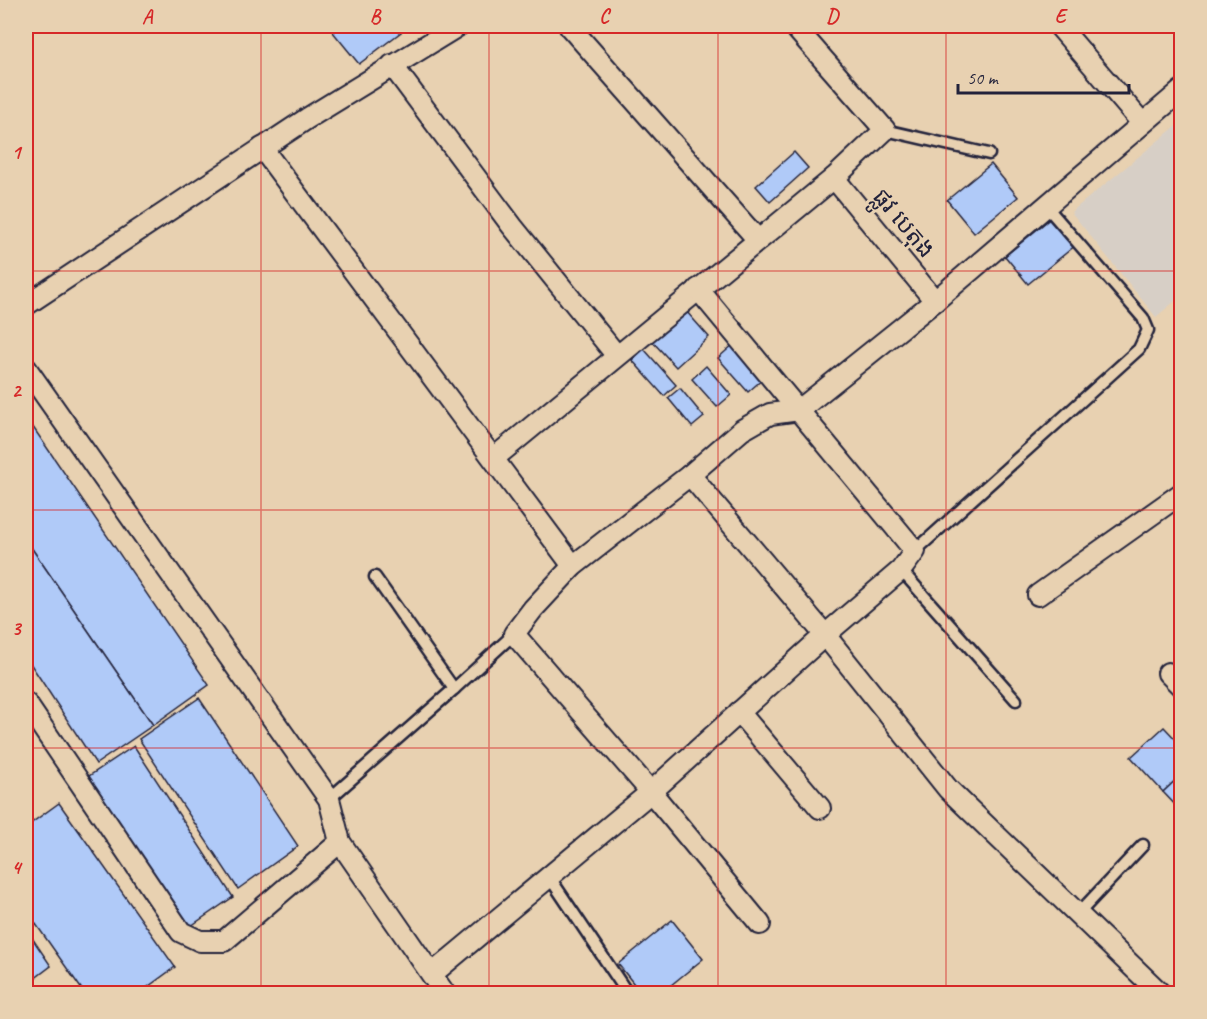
<svg xmlns="http://www.w3.org/2000/svg" width="1207" height="1019" font-family="Caveat,'Noto Sans Khmer',sans-serif">
  <style>
    .built { fill: #d7cfc6 }
    .building { fill: #b0caf8; stroke: #22223b; stroke-width: 1.5 }
    .lines { fill: none; stroke-linecap: round; stroke-linejoin: round }
    .service-casing { stroke: #22223b; stroke-width: 15 }
    .minor-casing { stroke: #22223b; stroke-width: 24 }
    .service { stroke: #e8d1b1; stroke-width: 10 }
    .minor { stroke: #e8d1b1; stroke-width: 20 }
    .grid { fill: none; stroke: #d62828; stroke-width: 1.5; stroke-opacity: 0.55 }
    .labels { text-anchor: middle; dominant-baseline: central; stroke-width: 6; stroke-linejoin: round; paint-order: stroke }
    .street-label { font-size: 24px; fill: #22223b; stroke: #e8d1b1 }
    .neatline { fill: none; stroke: #d62828; stroke-width: 2 }
    .grid-label { font-size: 20px; text-anchor: middle; font-weight: bold; fill: #d62828 }
  </style>
  <rect width="100%" height="100%" fill="#e8d1b1"/>
  <filter id="ink" filterUnits="userSpaceOnUse"><feTurbulence type="fractalNoise" baseFrequency=".0167" numOctaves="2"/><feDisplacementMap in="SourceGraphic" scale="12" xChannelSelector="R" yChannelSelector="G"/><feConvolveMatrix kernelMatrix="1 2 1 2 8 2 1 2 1" color-interpolation-filters="sRGB"/></filter>
  <g filter="url(#ink)">
    <path class="built" d="M1181,122v174l-25,21 -85,-105z"/>
    <g class="building">
      <path d="M328,26h81l-50,38z"/>
      <path d="M794,152l14,16 -38,34 -14,-16z"/>
      <path d="M991,164l27,33 -44,36 -27,-33z"/>
      <path d="M1052,217l24,28 -48,39 -23,-28z"/>
      <path d="M686,311l23,26 -33,30 -24,-26z"/>
      <path d="M735,343l29,35 -16,14 -30,-34z"/>
      <path d="M644,349l32,36 -12,11 -32,-36z"/>
      <path d="M706,366l25,29 -14,12 -25,-28z"/>
      <path d="M680,388l24,29 -12,10 -24,-29z"/>
      <path d="M26,417l183,268 -56,40 -127,-185z"/>
      <path d="M26,540l127,185 -57,39 -70,-107z"/>
      <path d="M199,698l99,148 -60,43 -99,-150z"/>
      <path d="M1164,727l18,19v28l-19,18 -32,-35z"/>
      <path d="M134,746l99,151 -48,33 -102,-150z"/>
      <path d="M1182,774v38l-19,-20z"/>
      <path d="M59,803l116,164 -37,27h-53l-59,-84v-83z"/>
      <path d="M672,920l31,39 -43,35h-18l-24,-30z"/>
      <path d="M26,929l25,37 -25,19z"/>
    </g>
    <g class="lines">
      <defs>
        <g id="service">
          <path d="M885,130l104,24"/>
          <path d="M915,551l224,-202 9,-19 -5,-12 -97,-112"/>
          <path d="M901,570l115,130"/>
          <path d="M454,689l60,-55"/>
          <path d="M329,799l125,-110 -79,-112"/>
          <path d="M548,875l78,116"/>
          <path d="M1078,914l65,-69"/>
        </g>
        <g id="minor">
          <path d="M569,26l189,214"/>
          <path d="M1059,26l83,97"/>
          <path d="M392,65l120,161 105,130"/>
          <path d="M262,148l311,418"/>
          <path d="M834,178l101,123"/>
          <path d="M26,305l282,-187 150,-92"/>
          <path d="M26,368l303,431 11,43 105,152"/>
          <path d="M494,458l340,-280 51,-48 -91,-104"/>
          <path d="M690,475l135,160 123,154 213,205"/>
          <path d="M1038,595l144,-102"/>
          <path d="M1168,673l14,14"/>
          <path d="M26,703l155,229 19,9h24l116,-99"/>
          <path d="M739,712l81,96"/>
          <path d="M760,924l-109,-132 -137,-158 19,-25 40,-43 117,-91 52,-45 28,-16 29,-4 136,-109 247,-211"/>
          <path d="M432,974l219,-182 174,-157 76,-65 14,-19 -217,-262"/>
        </g>
      </defs>
      <use href="#service" class="service-casing"/>
      <use href="#minor" class="minor-casing"/>
      <use href="#service" class="service"/>
      <use href="#minor" class="minor"/>
    </g>
  </g>
  <path class="grid" d="M261,26v968M489,26v968M718,26v968M946,26v968M26,271h1156M26,510h1156M26,748h1156"/>
  <g class="labels">
    <g class="street-label">
      <text transform="translate(904 223) rotate(50)">ផ្លូវ បេតុង</text>
    </g>
  </g>
  <rect width="1207" height="1019" fill="none" stroke="#e8d1b1" stroke-width="66"/>
  <path d="M958 84v9h171v-9" fill="none" stroke="#22223b" stroke-width="3"/>
  <text x="967" y="84" font-size="18" fill="#22223b" stroke="#e8d1b1" stroke-width="4.5" paint-order="stroke">50 m</text>
  <rect x="33" y="33" width="1141" height="953" class="neatline"/>
  <g class="grid-label">
    <text x="147" y="23">A</text>
    <text x="375" y="23">B</text>
    <text x="604" y="23">C</text>
    <text x="832" y="23">D</text>
    <text x="1060" y="23">E</text>
    <text x="16" y="159">1</text>
    <text x="16" y="397">2</text>
    <text x="16" y="635">3</text>
    <text x="16" y="874">4</text>
  </g>
</svg>
